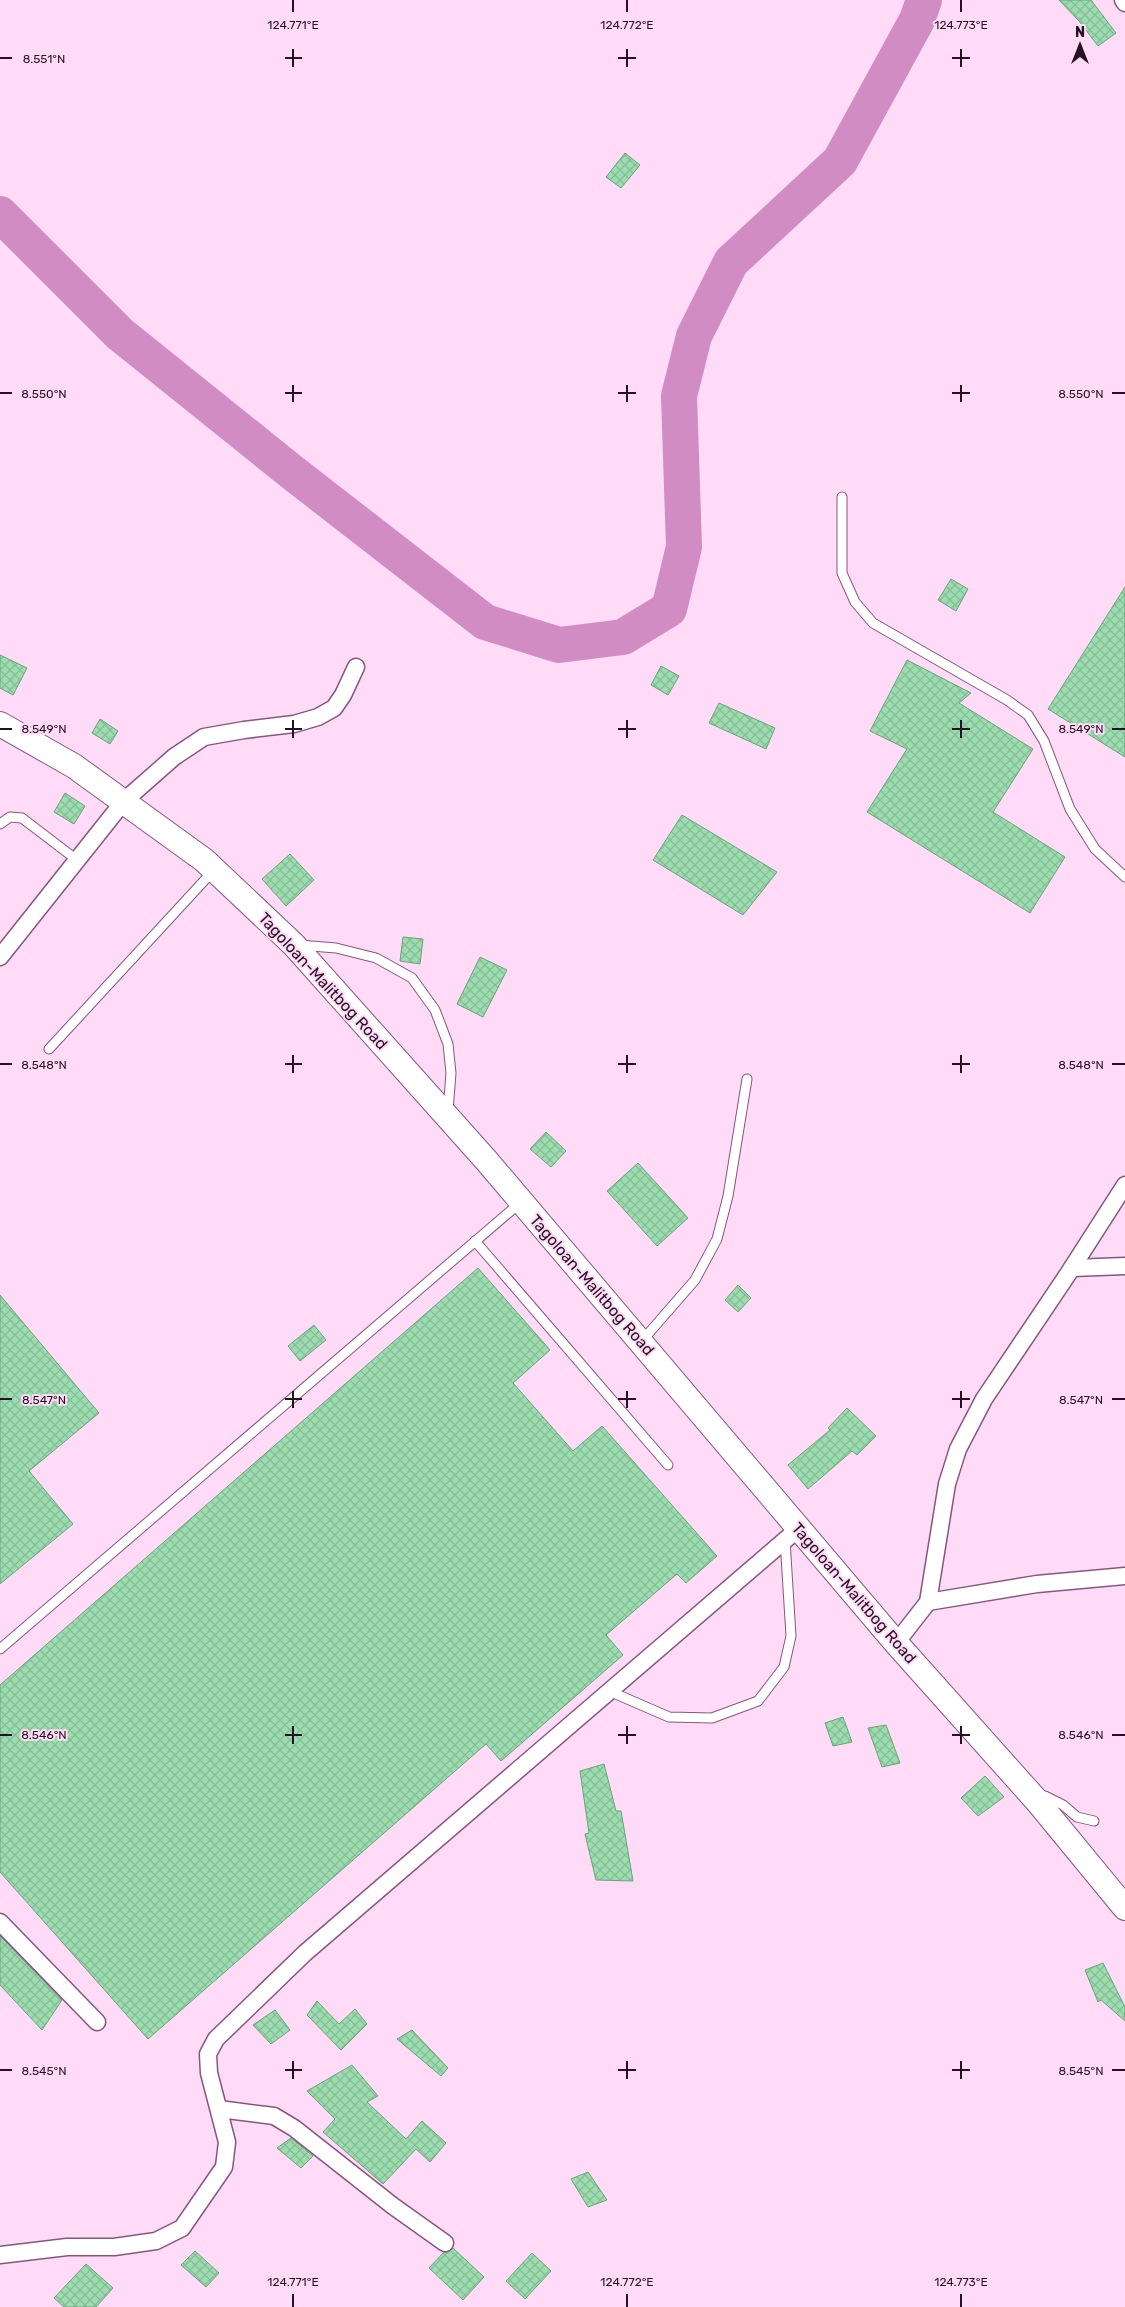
<svg xmlns="http://www.w3.org/2000/svg" width="1125" height="2307" font-family="Rubik,sans-serif">
  <style>
    .lines { fill: none; stroke-linecap: round; stroke-linejoin: round }
    .river { stroke: #d08cc3; stroke-width: 36 }
    .building { fill: url(#building-cross-hatch); stroke: #66a47a }
    .lane-casing { stroke: #89557f; stroke-width: 11 }
    .street-casing { stroke: #89557f; stroke-width: 19 }
    .secondary-casing { stroke: #89557f; stroke-width: 26 }
    .lane { stroke: #fff; stroke-width: 9 }
    .street { stroke: #fff; stroke-width: 16 }
    .secondary { stroke: #fff; stroke-width: 24 }
    .ticks { fill: none; stroke: #261122; stroke-width: 2 }
    .labels { text-anchor: middle; dominant-baseline: central; stroke-width: 4; stroke-linejoin: round; paint-order: stroke }
    .street-label { font-size: 16px; fill: #261122; stroke: #ffdbf7 }
    .ticks-label { font-size: 12px; text-anchor: middle; fill: #261122; stroke: #ffdbf7; stroke-width: 4; stroke-linejoin: round; paint-order: stroke }
  </style>
  <defs>
    <pattern id="building-cross-hatch" width="8" height="8" patternUnits="userSpaceOnUse" patternTransform="scale(1.25)"><rect width="8" height="8" fill="#9cddb0"/><path d="M0 0l8 8M0 8l8-8" fill="none" stroke="#86bd97"/></pattern>
  </defs>
  <rect width="100%" height="100%" fill="#ffdbf7"/>
  <g class="lines">
    <path class="river" d="M0,214l120,120 173,139 192,149 74,23 64,-8 46,-28 15,-62 -5,-151 15,-60 37,-74 109,-101 77,-141 7,-20"/>
  </g>
  <g class="building">
    <path d="M1059,0h32l25,33 -18,13 -19,-25z"/>
    <path d="M625,153l15,12 -19,23 -15,-11z"/>
    <path d="M951,579l17,10 -12,22 -18,-11z"/>
    <path d="M1125,587v170l-77,-48z"/>
    <path d="M0,655l27,13 -14,27 -13,-7z"/>
    <path d="M907,660l64,33 -12,10 74,46 -40,63 72,45 -35,56 -163,-101 40,-63 -37,-18z"/>
    <path d="M661,666l18,10 -11,19 -17,-10z"/>
    <path d="M719,703l56,25 -9,21 -57,-26z"/>
    <path d="M100,719l18,12 -8,13 -18,-11z"/>
    <path d="M65,793l20,13 -11,18 -20,-12z"/>
    <path d="M682,815l95,57 -34,43 -90,-55z"/>
    <path d="M290,854l24,26 -28,26 -24,-27z"/>
    <path d="M403,937l20,2 -3,25 -20,-3z"/>
    <path d="M480,957l27,13 -24,47 -26,-13z"/>
    <path d="M546,1132l20,19 -15,16 -21,-18z"/>
    <path d="M638,1163l50,55 -31,28 -50,-55z"/>
    <path d="M478,1268l72,82 -37,33 60,68 29,-25 115,130 -31,27 -9,-9 -71,61 17,20 -122,106 -15,-17 -338,295 -148,-167v-187z"/>
    <path d="M738,1285l13,13 -13,14 -13,-12z"/>
    <path d="M0,1295l99,118 -70,58 44,53 -73,60z"/>
    <path d="M314,1325l12,15 -26,21 -12,-15z"/>
    <path d="M847,1408l29,28 -19,19 -5,-4 -44,38 -20,-24 42,-35 -2,-2z"/>
    <path d="M843,1717l9,25 -19,4 -8,-23z"/>
    <path d="M886,1725l14,38 -18,4 -14,-39z"/>
    <path d="M604,1764l12,47h5l12,70 -37,-1 -11,-46 4,-1 -9,-62z"/>
    <path d="M985,1776l19,21 -26,19 -17,-18z"/>
    <path d="M0,1936l62,64 -20,30 -42,-45z"/>
    <path d="M1103,1963l22,44v14l-24,-21 -3,2 -13,-32z"/>
    <path d="M317,2001l22,23 16,-15 12,15 -26,26 -34,-35z"/>
    <path d="M275,2010l15,20 -19,14 -18,-19z"/>
    <path d="M412,2030l36,38 -7,8 -44,-37z"/>
    <path d="M352,2065l26,31 -11,6 39,37 16,-18 24,22 -16,19 -14,-13 -33,35 -60,-52 12,-13 -28,-28z"/>
    <path d="M291,2138l22,18 -12,12 -24,-20z"/>
    <path d="M588,2172l19,28 -19,7 -17,-28z"/>
    <path d="M453,2248l31,29 -21,23 -34,-32 14,-15 6,-1z"/>
    <path d="M195,2251l24,22 -13,14 -25,-22z"/>
    <path d="M532,2253l19,18 -26,28 -19,-18z"/>
    <path d="M86,2264l27,24 -17,19h-32l-10,-9z"/>
  </g>
  <g class="lines">
    <defs>
      <g id="lane">
        <path d="M842,497v76l13,29 18,21 134,77 21,15 16,26 26,68 25,40 30,28"/>
        <path d="M0,824l10,-7 12,1 55,42"/>
        <path d="M299,945l37,3 40,10 36,20 23,32 13,34 3,29 -3,38"/>
        <path d="M49,1049l165,-179"/>
        <path d="M475,1241l193,224"/>
        <path d="M641,1342l54,-62 22,-41 11,-43 19,-117"/>
        <path d="M0,1649l521,-447"/>
        <path d="M609,1691l60,26 43,1 46,-17 26,-34 7,-31 -6,-96"/>
        <path d="M1040,1797l5,-1 18,9 14,12 17,4"/>
      </g>
      <g id="street">
        <path d="M1123,0l2,3"/>
        <path d="M0,957l124,-156 50,-44 30,-20 40,-7 50,-6 24,-7 16,-9 9,-13 13,-28"/>
        <path d="M1072,1268l53,-2"/>
        <path d="M928,1602l109,-18 88,-8"/>
        <path d="M896,1643l32,-41 19,-118 11,-35 26,-50 84,-125 57,-89"/>
        <path d="M0,1922l97,100"/>
        <path d="M219,2109l55,7 20,12 99,78 52,37"/>
        <path d="M0,2255l67,-8h47l42,-6 26,-13 42,-61 3,-25 -18,-69 -1,-19 8,-15 89,-86 493,-424"/>
      </g>
      <path id="secondary" d="M0,724l74,42 130,94 90,85 192,215 410,483 141,158 88,107"/>
    </defs>
    <use href="#lane" class="lane-casing"/>
    <use href="#street" class="street-casing"/>
    <use href="#secondary" class="secondary-casing"/>
    <use href="#lane" class="lane"/>
    <use href="#street" class="street"/>
    <use href="#secondary" class="secondary"/>
  </g>
  <path class="ticks" d="M293,0v12M627,0v12M961,0v12M293,49v18M627,49v18M961,49v18M0,58h12M285,58h17M618,58h18M952,58h18M293,385v17M627,385v17M961,385v17M0,393h12M285,393h17M618,393h18M952,393h18M1112,393h13M293,720v18M627,720v18M961,720v18M0,729h12M285,729h17M618,729h18M952,729h18M1112,729h13M293,1055v18M627,1055v18M961,1055v18M0,1064h12M285,1064h17M618,1064h18M952,1064h18M1112,1064h13M293,1391v17M627,1391v17M961,1391v17M0,1399h12M285,1399h17M618,1399h18M952,1399h18M1112,1399h13M293,1726v18M627,1726v18M961,1726v18M0,1735h12M285,1735h17M618,1735h18M952,1735h18M1112,1735h13M293,2061v18M627,2061v18M961,2061v18M0,2070h12M285,2070h17M618,2070h18M952,2070h18M1112,2070h13M293,2294v13M627,2294v13M961,2294v13"/>
  <g class="labels">
    <g class="street-label">
      <text transform="translate(323 981) rotate(47)">Tagoloan-Malitbog Road</text>
      <text transform="translate(592 1285) rotate(49)">Tagoloan-Malitbog Road</text>
      <text transform="translate(854 1593) rotate(49)">Tagoloan-Malitbog Road</text>
    </g>
  </g>
  <g class="ticks-label">
    <text x="293" y="29">124.771°E</text>
    <text x="627" y="29">124.772°E</text>
    <text x="961" y="29">124.773°E</text>
    <text x="44" y="63">8.551°N</text>
    <text x="44" y="398">8.550°N</text>
    <text x="1081" y="398">8.550°N</text>
    <text x="44" y="733">8.549°N</text>
    <text x="1081" y="733">8.549°N</text>
    <text x="44" y="1069">8.548°N</text>
    <text x="1081" y="1069">8.548°N</text>
    <text x="44" y="1404">8.547°N</text>
    <text x="1081" y="1404">8.547°N</text>
    <text x="44" y="1739">8.546°N</text>
    <text x="1081" y="1739">8.546°N</text>
    <text x="44" y="2075">8.545°N</text>
    <text x="1081" y="2075">8.545°N</text>
    <text x="293" y="2286">124.771°E</text>
    <text x="627" y="2286">124.772°E</text>
    <text x="961" y="2286">124.773°E</text>
  </g>
  <g transform="translate(1080 45)" stroke="#ffdbf7" stroke-width="4" paint-order="stroke">
  <path d="M0-4L9 19L0 12L-9 19Z" fill="#261122"/>
  <text y="-8" font-size="14" font-weight="bold" text-anchor="middle" fill="#261122">N</text>
  </g>
</svg>
